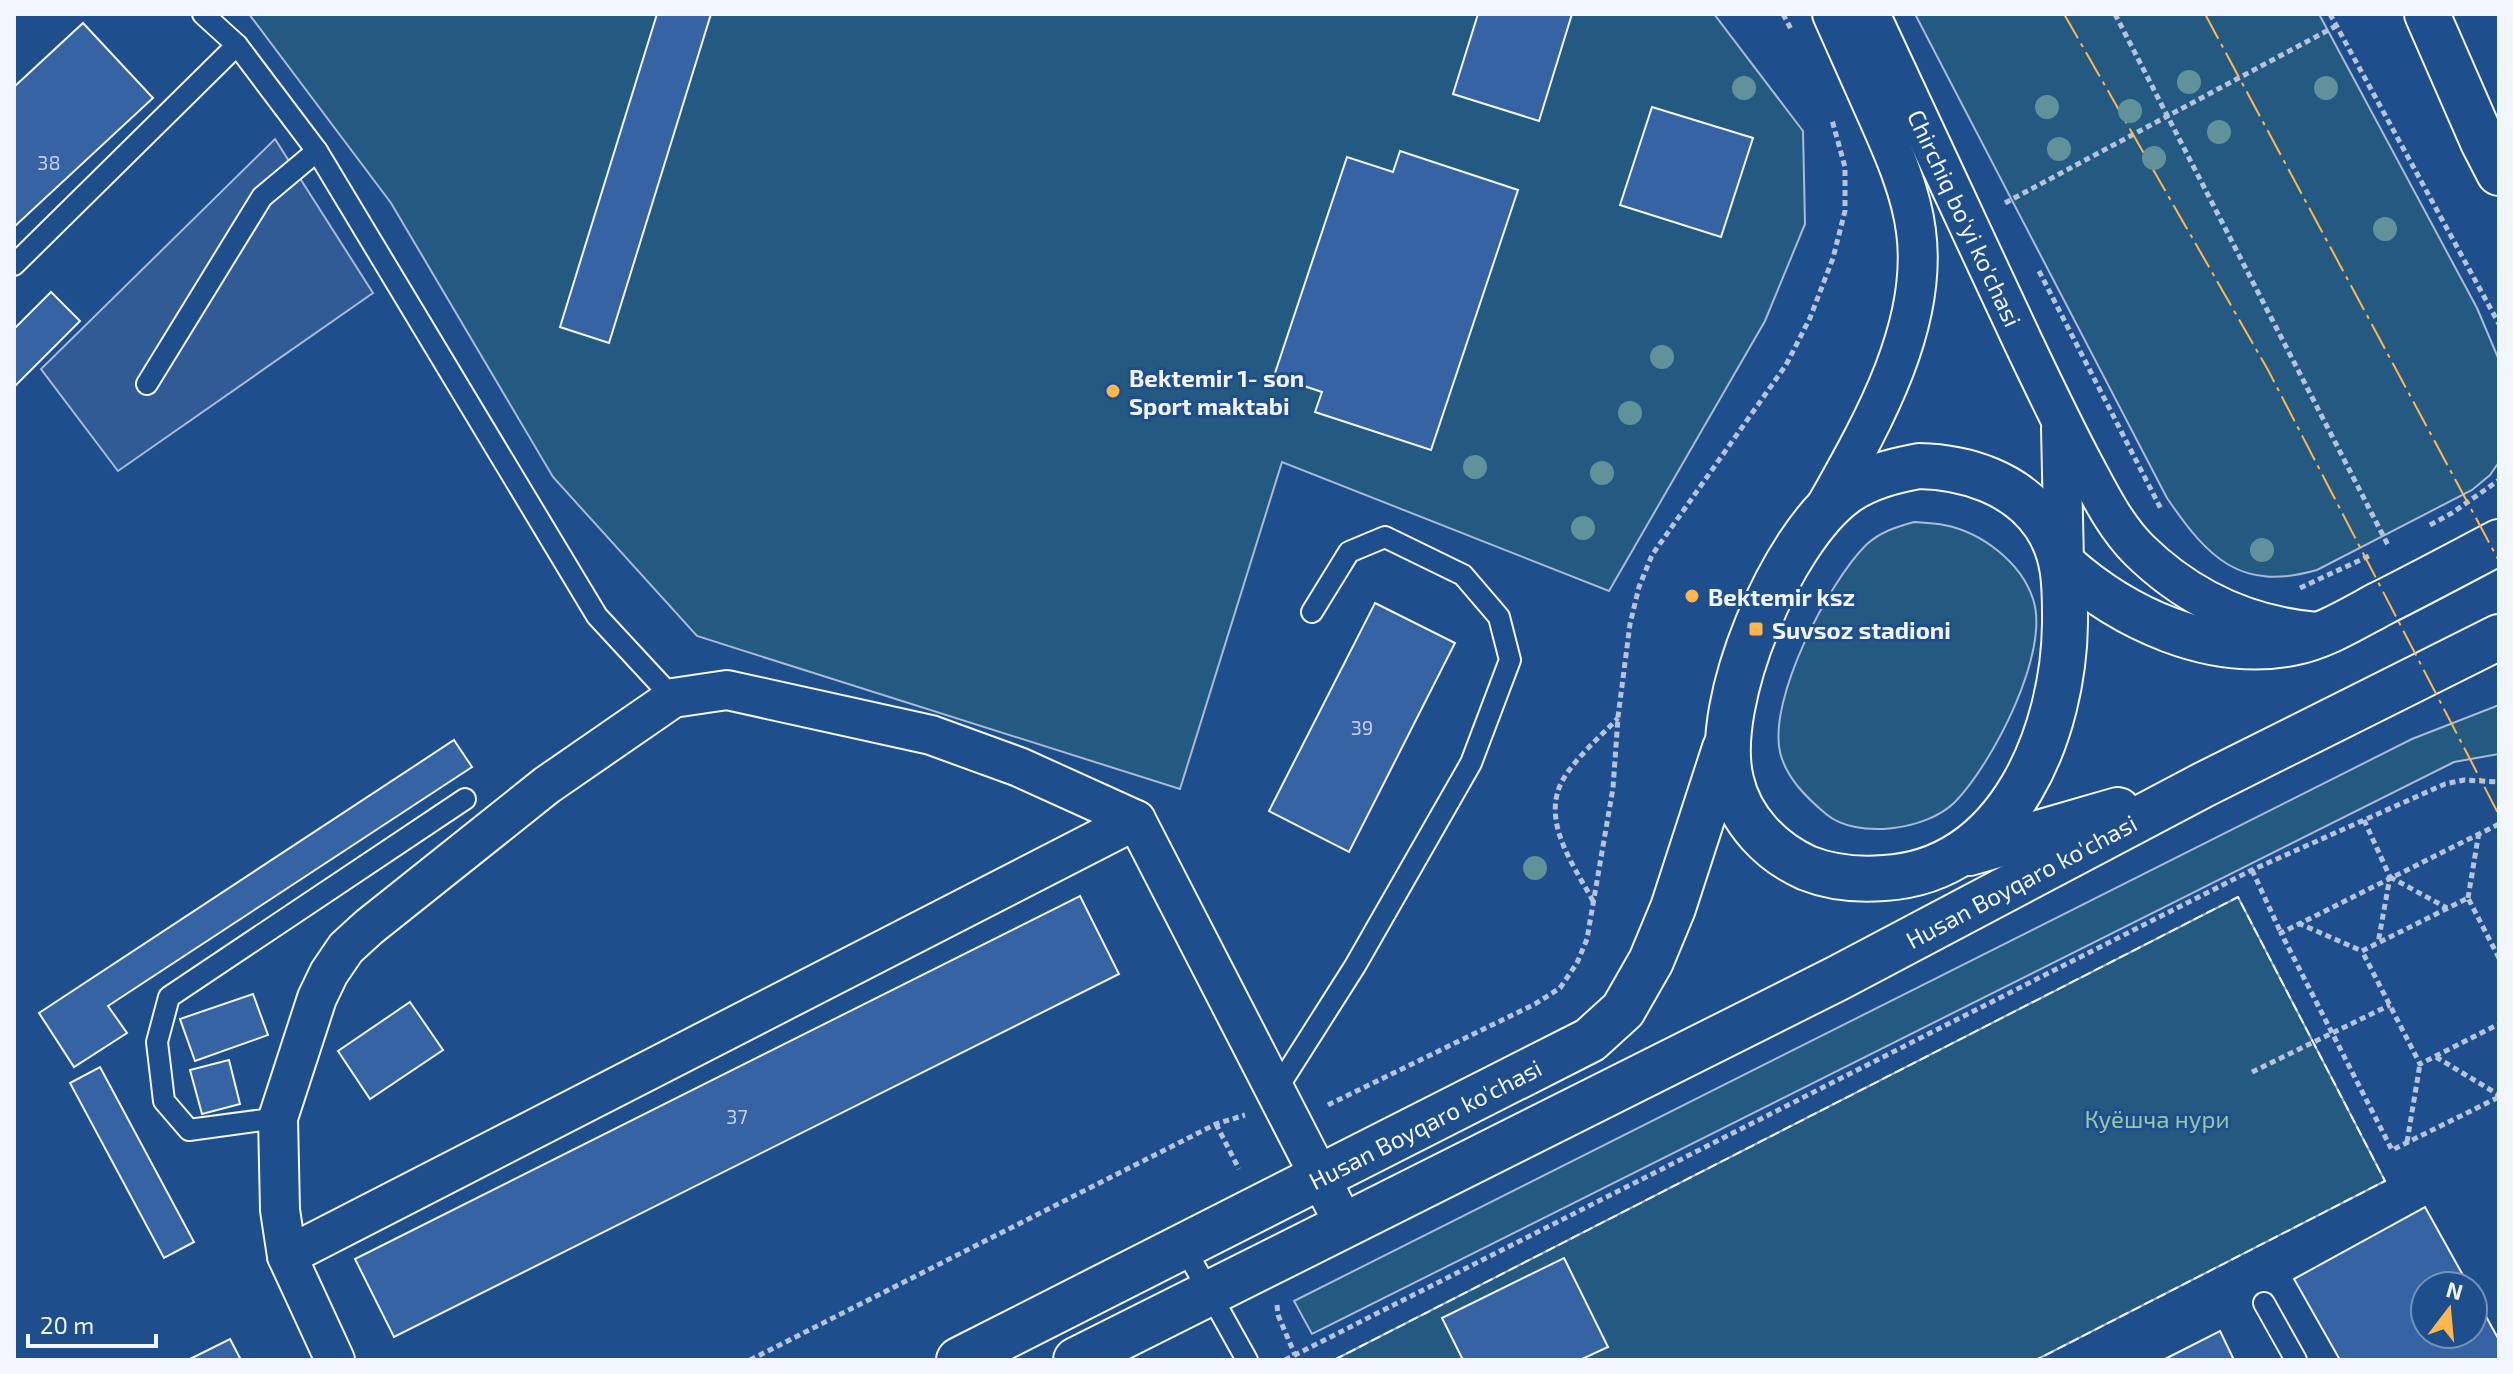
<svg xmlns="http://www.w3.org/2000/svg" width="2513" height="1374" font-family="'Exo 2',sans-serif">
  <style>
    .green { fill: #245a82; stroke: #a8bbd7; stroke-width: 2 }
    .parking { fill: #305b95; stroke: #a8bbd7; stroke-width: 2 }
    .building { fill: #3563a3; stroke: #f2f6ff; stroke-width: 2 }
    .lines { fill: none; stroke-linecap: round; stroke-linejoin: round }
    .lane-casing { stroke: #f2f6ff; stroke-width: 24 }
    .street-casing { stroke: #f2f6ff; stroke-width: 42 }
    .secondary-casing { stroke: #f2f6ff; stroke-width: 48 }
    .highway-casing { stroke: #f2f6ff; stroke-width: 48 }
    .path { stroke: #b3c4dc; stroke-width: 5; stroke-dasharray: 6 4; stroke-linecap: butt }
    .lane { stroke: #1f4e8c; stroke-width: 20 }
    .street { stroke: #1f4e8c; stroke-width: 38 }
    .secondary { stroke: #1f4e8c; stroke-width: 44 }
    .highway { stroke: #1f4e8c; stroke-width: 44 }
    .fence { stroke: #f2f6ff; stroke-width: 2; stroke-dasharray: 10 4; stroke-linecap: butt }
    .power { stroke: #ffb74d; stroke-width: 2; stroke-dasharray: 28 6 4 6; stroke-linecap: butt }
    .tree { fill: #61919a }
    .poi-dot { fill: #ffb74d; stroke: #1f4e8c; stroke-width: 3 }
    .labels { text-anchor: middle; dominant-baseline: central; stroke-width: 6; stroke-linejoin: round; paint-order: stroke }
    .number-label { font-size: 20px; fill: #c3d1e8 }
    .street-label { font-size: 24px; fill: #f2f6ff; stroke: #1f4e8c }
    .poi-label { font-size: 24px; font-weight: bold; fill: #f2f6ff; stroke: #1f4e8c; text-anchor: start }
    .park-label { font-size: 24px; fill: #97c8a6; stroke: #1f4e8c }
  </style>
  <rect width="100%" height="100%" fill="#1f4e8c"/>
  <g class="green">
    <path d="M249,14h1465l89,117 2,93 -40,97 -156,270 -327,-129 -102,327 -483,-153 -144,-159 -162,-274z"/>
    <path d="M1915,14h404l158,294 22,52v102l-9,13 -18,15 -155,80c-77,22 -109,-12 -150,-72z"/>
    <path d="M1914,522c10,1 20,1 30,3 37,7 77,37 89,74 18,53 -41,165 -78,203 -28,28 -98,38 -129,12 -19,-16 -40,-36 -46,-62 -12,-53 48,-169 86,-207 14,-13 30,-18 48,-23z"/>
    <path d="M2499,705v49l-45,8 -1142,572 -18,-33 1118,-562z"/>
    <path d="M2238,897l147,284 -349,179h-702z"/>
  </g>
  <path class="parking" d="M275,139l98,154 -255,178 -77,-102z"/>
  <g class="building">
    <path d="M657,14h54l-102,329 -49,-16z"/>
    <path d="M1478,14h94l-33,107 -86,-27z"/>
    <path d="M83,23l70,75 -139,129v-140z"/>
    <path d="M1652,107l101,31 -32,99 -101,-32z"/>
    <path d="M1400,151l118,39 -87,260 -116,-38 7,-20 -48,-16 73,-219 46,15z"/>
    <path d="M51,292l29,29 -66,66v-58z"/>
    <path d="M1375,603l80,40 -106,209 -80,-41z"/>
    <path d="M454,740l18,27 -364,239 19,27 -53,34 -35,-54z"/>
    <path d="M1080,896l39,78 -725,363 -39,-78z"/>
    <path d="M253,994l15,41 -73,26 -15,-42z"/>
    <path d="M410,1002l33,48 -73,49 -32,-48z"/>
    <path d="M229,1060l11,44 -38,10 -12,-44z"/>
    <path d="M100,1067l94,175 -30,16 -94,-175z"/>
    <path d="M2425,1207l44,79h-44v48h48v-41l26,47v20h-159l-46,-81z"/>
    <path d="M1564,1258l44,89 -28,13h-117l-21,-42z"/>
    <path d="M2220,1331l14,29h-71z"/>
    <path d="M230,1339l11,21h-53z"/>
  </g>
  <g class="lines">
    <defs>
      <g id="lane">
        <path d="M203,14l34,31 80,106 280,465 76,82"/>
        <path d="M14,265l223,-220"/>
        <path d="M147,384l115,-187 55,-46"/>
        <path d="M1275,1092l80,-126 116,-203 39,-103 -11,-43 -36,-42 -78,-38 -36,15 -37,60"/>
        <path d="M278,1118l-89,12 -25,-29 -7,-59 12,-45 296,-198"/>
        <path d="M1184,1247l63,113"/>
        <path d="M2264,1303l32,57"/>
      </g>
      <g id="street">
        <path d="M1870,14c51,110 103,220 154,330 20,42 40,84 62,125 15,28 30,58 53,81 50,49 108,76 178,82"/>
        <path d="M2061,428l3,134"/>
        <path d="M1823,511c46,-82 106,-183 93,-280 -5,-40 -23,-80 -39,-116 -15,-34 -30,-67 -45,-101"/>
        <path d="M287,1256l849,-436"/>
        <path d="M335,1360l-48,-104 -7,-46 -2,-92 39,-120 12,-25 17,-25 23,-21 178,-142 126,-87 54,-8 204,45 88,32 117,53 208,404"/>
      </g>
      <g id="secondary">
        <path d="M1919,466c47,1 98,17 126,58 21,31 20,64 20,99 -1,108 -55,248 -181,255 -26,2 -52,0 -77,-10 -36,-16 -67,-48 -76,-88 -19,-77 51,-241 114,-287 22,-16 48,-22 74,-27z"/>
        <path d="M2064,565c59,53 147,94 228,78 31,-6 60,-24 88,-39 40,-20 79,-41 119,-62"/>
        <path d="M1969,853l149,-43"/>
        <path d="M959,1360l631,-320 33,-30 28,-49 22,-53 52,-160"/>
        <path d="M1076,1360l762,-382 367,-194 294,-147"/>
      </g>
      <path id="highway" d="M2427,14l56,128 16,31"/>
    </defs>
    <use href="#lane" class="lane-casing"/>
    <use href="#street" class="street-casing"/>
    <use href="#secondary" class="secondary-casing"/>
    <use href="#highway" class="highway-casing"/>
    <g class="path">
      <path d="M1783,14l9,17"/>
      <path d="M2115,14l274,533"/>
      <path d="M2330,14l169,310"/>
      <path d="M2005,203l331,-177"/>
      <path d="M2039,271l123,240"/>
      <path d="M2430,525l22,-12 47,-33"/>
      <path d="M2300,588l71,-33"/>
      <path d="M2364,820l26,57 -12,66"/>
      <path d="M2499,824l-218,109 111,217 107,-53"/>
      <path d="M2252,870l29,63"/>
      <path d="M2390,877l57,31"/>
      <path d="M2468,898l11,-66"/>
      <path d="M1593,901c-17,-32 -47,-72 -35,-110 7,-24 42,-54 60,-73"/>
      <path d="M2298,923l64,28"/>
      <path d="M2499,958l-31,-60 -106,53 58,113 79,-40"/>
      <path d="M2436,1057l63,38"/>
      <path d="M2252,1072l138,-67"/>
      <path d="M1328,1105l207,-101 25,-16 17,-25 10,-24 26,-151 5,-71 12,-93 9,-37 13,-32 134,-190 24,-47 23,-60 12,-47v-44l-13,-47"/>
      <path d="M1216,1124l23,45"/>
      <path d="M2407,1142l13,-78"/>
      <path d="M1277,1305l1,10 17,40"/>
      <path d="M750,1360l466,-236 29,-9"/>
      <path d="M1285,1360l967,-490 193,-86 19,-4 35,2"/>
    </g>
    <use href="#lane" class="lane"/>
    <use href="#street" class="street"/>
    <use href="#secondary" class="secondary"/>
    <use href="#highway" class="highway"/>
    <path class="fence" d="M1334,1360l904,-463 147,284 -349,179"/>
    <g class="power">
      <path d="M2064,14l204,356 231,445"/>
      <path d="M2205,14l294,547"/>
    </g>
  </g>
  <g class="tree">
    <circle cx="2189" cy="82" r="12"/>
    <circle cx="1744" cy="88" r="12"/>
    <circle cx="2326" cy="88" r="12"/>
    <circle cx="2047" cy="107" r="12"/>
    <circle cx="2130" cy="111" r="12"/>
    <circle cx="2219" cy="132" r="12"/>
    <circle cx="2059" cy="149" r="12"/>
    <circle cx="2154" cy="158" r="12"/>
    <circle cx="2385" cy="229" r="12"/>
    <circle cx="1662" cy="357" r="12"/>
    <circle cx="1630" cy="413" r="12"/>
    <circle cx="1475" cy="467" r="12"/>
    <circle cx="1602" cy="473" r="12"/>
    <circle cx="1583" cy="528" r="12"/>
    <circle cx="2262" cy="550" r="12"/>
    <circle cx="1535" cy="868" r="12"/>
  </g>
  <g class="poi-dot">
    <circle cx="1113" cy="391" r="8"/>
    <circle cx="1692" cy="596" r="8"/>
    <rect x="1748" y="621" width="16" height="16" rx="4"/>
  </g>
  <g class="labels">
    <g class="number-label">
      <text x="49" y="162">38</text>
      <text x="1362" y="727">39</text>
      <text x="737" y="1116">37</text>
    </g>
    <g class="street-label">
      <text transform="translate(1965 218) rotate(65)">Chirchiq bo'yi ko'chasi</text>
      <text transform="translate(2021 881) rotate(-28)">Husan Boyqaro ko'chasi</text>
      <text transform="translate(1425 1124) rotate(-27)">Husan Boyqaro ko'chasi</text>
    </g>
    <g class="poi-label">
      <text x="1129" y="377">Bektemir 1- son<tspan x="1129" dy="28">Sport maktabi</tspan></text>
      <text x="1708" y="596">Bektemir ksz</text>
      <text x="1772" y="629">Suvsoz stadioni</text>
    </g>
    <g class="park-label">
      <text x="2157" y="1118">Куёшча нури</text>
    </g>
  </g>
  <rect width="2513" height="1374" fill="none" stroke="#f2f6ff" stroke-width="32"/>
  <g transform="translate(2449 1310) rotate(16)"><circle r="38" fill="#1f4e8c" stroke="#7391ba" stroke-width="2"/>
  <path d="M0-6L14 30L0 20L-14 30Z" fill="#ffb74d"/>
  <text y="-12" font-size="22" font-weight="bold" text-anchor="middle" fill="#f2f6ff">N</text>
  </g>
  <path d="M28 1334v12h128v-12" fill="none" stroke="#f2f6ff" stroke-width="4"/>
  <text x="40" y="1334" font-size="24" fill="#f2f6ff" stroke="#1f4e8c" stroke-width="6" paint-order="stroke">20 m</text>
</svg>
